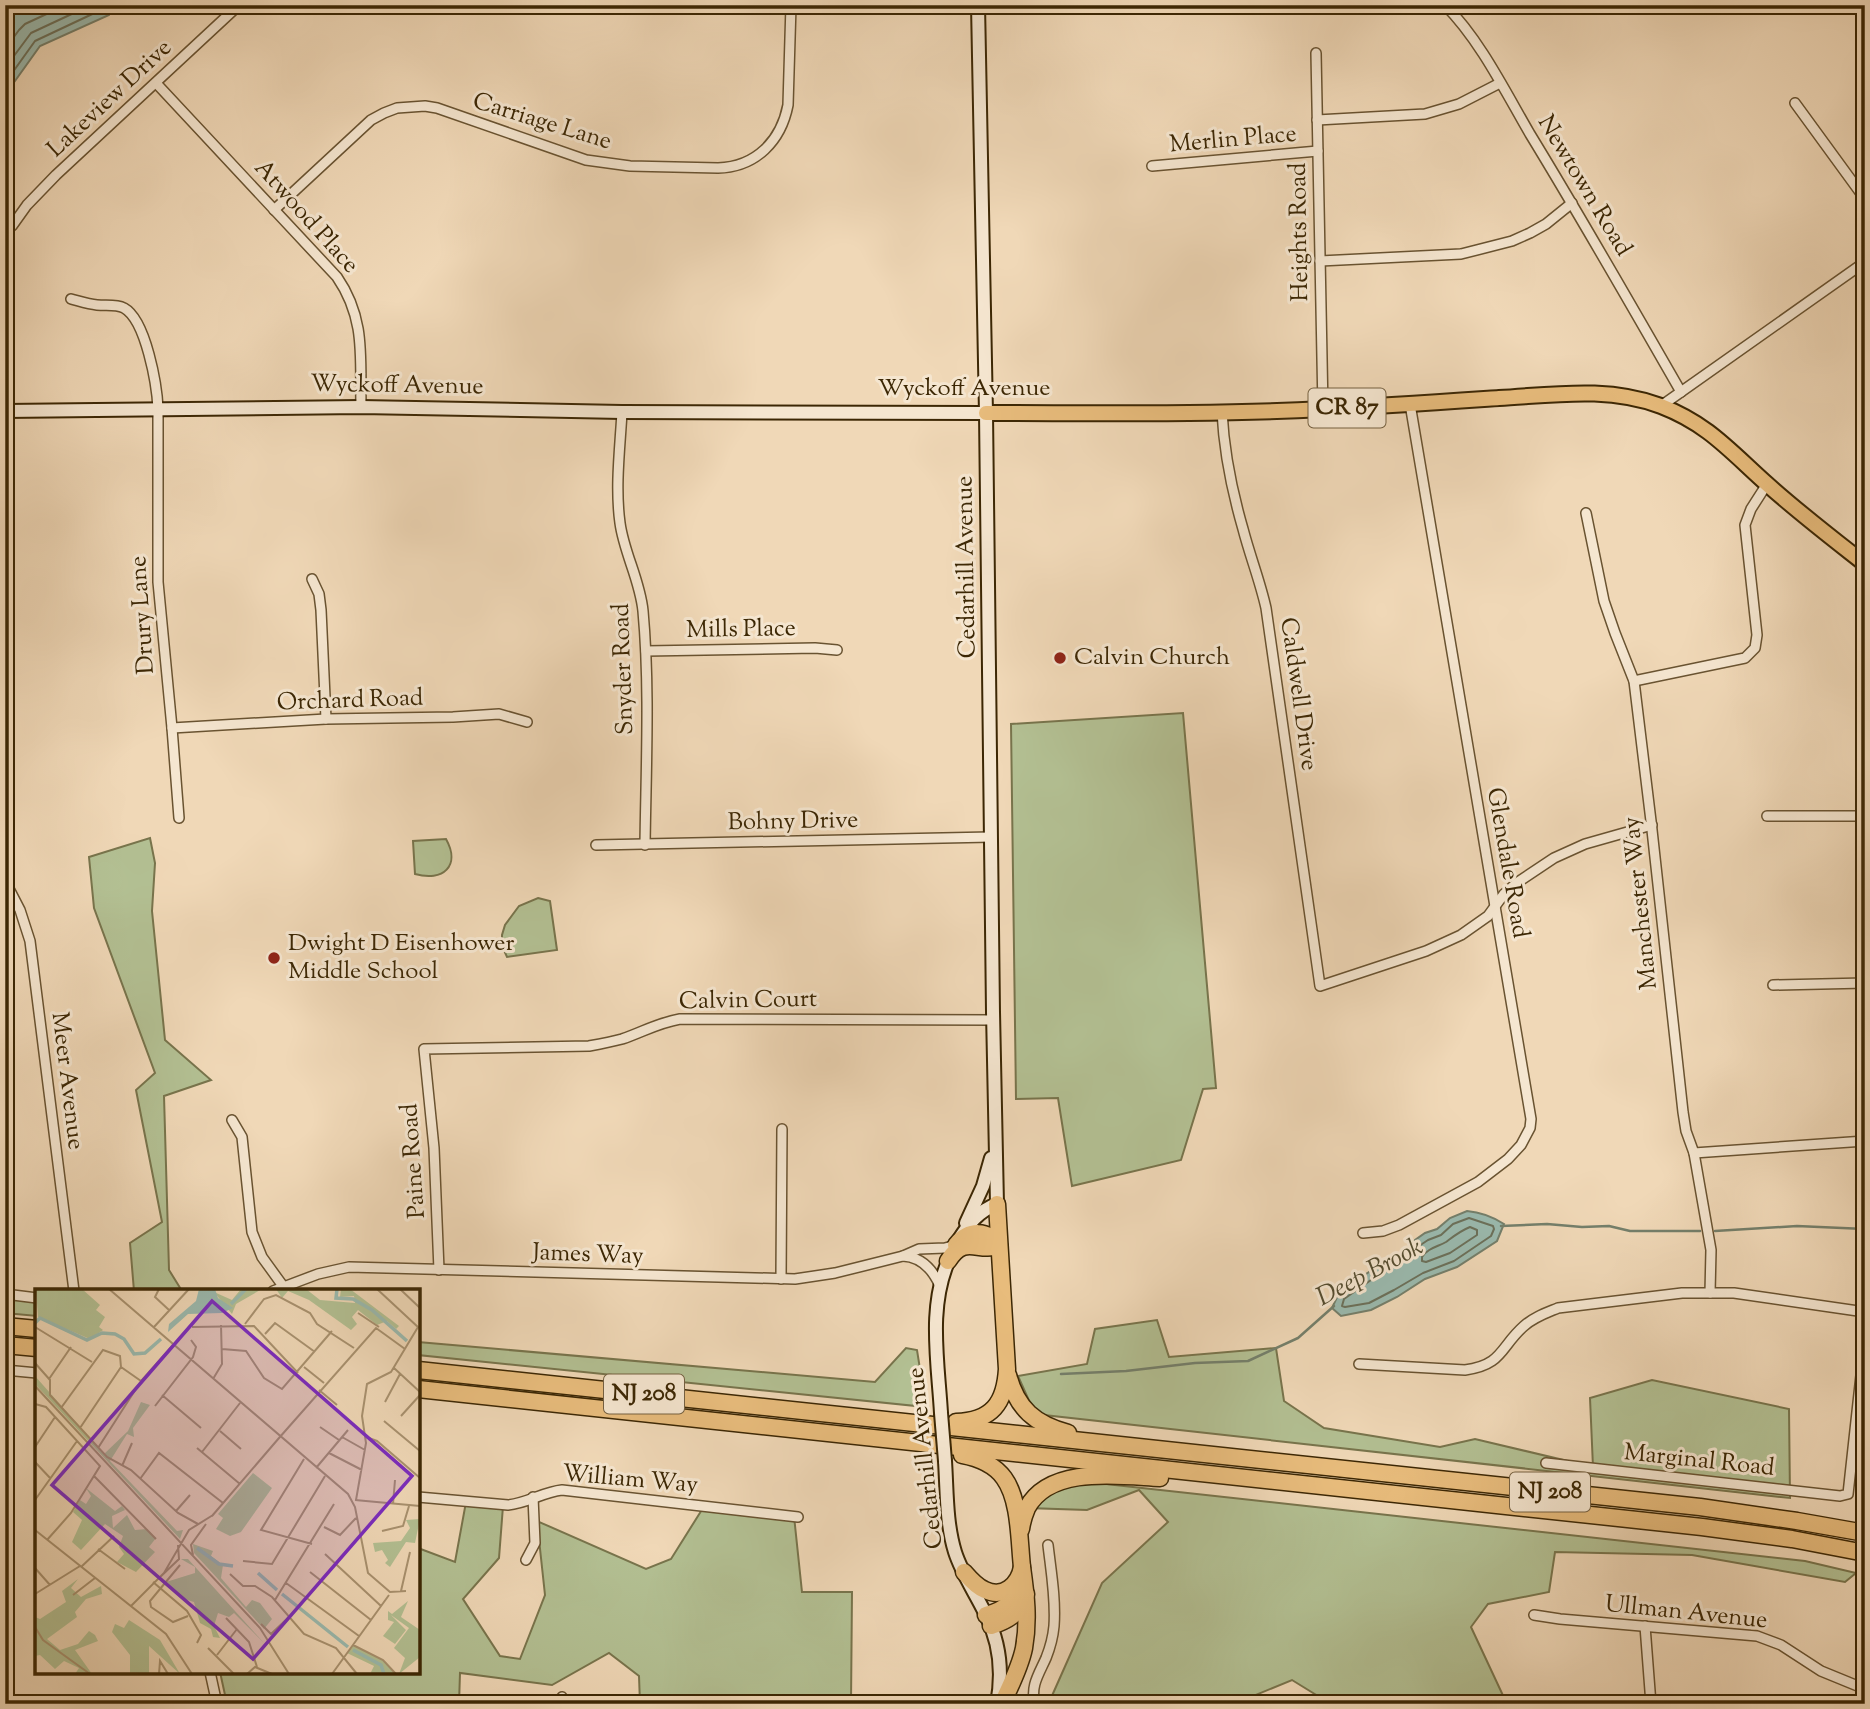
<svg xmlns="http://www.w3.org/2000/svg" width="1870" height="1709" font-family="'Sorts Mill Goudy',serif">
  <style>
    .green { fill: #b3c093; stroke: #78744c; stroke-width: 2 }
    .water { fill: #9abaaf; stroke: #747f6b; stroke-width: 2 }
    .lines { fill: none; stroke-linecap: round; stroke-linejoin: round }
    .shore { stroke: #6b705a; stroke-width: 2 }
    .stream { stroke: #747f6b; stroke-width: 2.5 }
    .street-casing { stroke: #695331; stroke-width: 12 }
    .secondary-casing { stroke: #3c2704; stroke-width: 16 }
    .primary-casing { stroke: #3c2704; stroke-width: 18 }
    .highway-casing { stroke: #3c2704; stroke-width: 19 }
    .street { stroke: #f5e6d0; stroke-width: 9 }
    .secondary { stroke: #f5e6d0; stroke-width: 12 }
    .primary { stroke: #e8bc7c; stroke-width: 14 }
    .highway { stroke: #e8bc7c; stroke-width: 16 }
    .secondary-bridge-casing { stroke: #3c2704; stroke-width: 16; stroke-linecap: butt }
    .secondary-bridge { stroke: #f5e6d0; stroke-width: 12 }
    .poi-dot { fill: #8f2418; stroke: #f5e6d0; stroke-width: 2.5 }
    .labels { text-anchor: middle; dominant-baseline: central; stroke-width: 6; stroke-linejoin: round; paint-order: stroke }
    .shield { fill: #f5e6d0; stroke: #746041; stroke-width: 2 }
    .shield-label { font-size: 23px; font-weight: bold; fill: #3c2704 }
    .street-label { font-size: 24px; fill: #3c2704; stroke: #f5e6d0 }
    .poi-label { font-size: 24px; fill: #3c2704; stroke: #f5e6d0; text-anchor: start }
    .water-label { font-size: 26px; font-style: italic; fill: #544c2f; stroke: #f5e6d0 }
    .inset-river { fill: none; stroke: #9abaaf; stroke-width: 3.5 }
    .inset-road { fill: none; stroke: #a8916f; stroke-width: 2 }
    .view { fill: #7b2cbf; fill-opacity: 0.15; stroke: #7b2cbf; stroke-width: 3.5 }
    .inset-edge { fill: none; stroke: #3c2704; stroke-width: 3.5 }
  </style>
  <rect width="100%" height="100%" fill="#f0d8b7"/>
  <filter id="stains"><feTurbulence type="fractalNoise" baseFrequency=".00286" numOctaves="4"/><feColorMatrix values="0 0 0 0 .2 0 0 0 0 .09 0 0 0 0 .02 0 0 0 .5 -.17"/></filter>
  <radialGradient id="worn" r=".72"><stop offset=".6" stop-color="#630" stop-opacity="0"/><stop offset="1" stop-color="#630" stop-opacity=".3"/></radialGradient>
  <g class="green">
    <path d="M1183,713l33,375 -13,1 -22,71 -109,26 -14,-88 -42,1 -5,-375z"/>
    <path d="M150,838l5,25 -3,48 13,129 46,40 -47,16 5,174 13,21h-48l-4,-48 32,-21 -26,-132 19,-17 -61,-165 -5,-51z"/>
    <path d="M446,839c15,27 -3,43 -31,35l-2,-33z"/>
    <path d="M538,898l12,3 7,49 -50,7 -5,-11v-11l3,-10 14,-19z"/>
    <path d="M5,1297l32,3v16l-32,-3z"/>
    <path d="M1157,1320l12,37 107,-9 8,53 40,27 116,19 35,-8 118,28 -3,-69 62,-18 137,29 1,89 -755,-84 -17,-38 69,-12 8,-35z"/>
    <path d="M418,1342l457,40 31,-34 11,2 9,57 -508,-52z"/>
    <path d="M1060,1479l745,82 51,12 -11,9 -153,-27 -137,-3 -6,40 -61,12 -17,23 36,77h-176l-39,-24 -58,24h-130l-53,-6 51,-115 66,-61 -29,-32 -52,20 -59,-2z"/>
    <path d="M466,1502l37,4 -4,52 -36,41 37,57 20,3 25,-64 -8,-74 109,48 25,-10 32,-51 91,8 8,76h50l-1,112h-211l-1,-28 -30,-23 -57,32 -92,-12 -1,31h-232l-7,-32h198v-124l37,14z"/>
  </g>
  <g class="water">
    <path d="M5,5h110l-6,10 -69,31 -35,49z"/>
    <path d="M1467,1211c12,1 26,6 37,13l-7,17 -40,26 -32,12 -28,18 -26,13 -30,6 -9,-8 6,-13 16,-13 30,-20 21,-9 10,-13 10,-7 12,-4 13,-11z"/>
  </g>
  <g class="lines">
    <g class="shore">
      <path d="M5,49l14,-19 6,-6 41,-19"/>
      <path d="M5,68l26,-35 60,-28"/>
      <path d="M5,83l30,-42 68,-32 3,-4"/>
      <path d="M1469,1218l24,8 1,3 -3,7 -37,25 -31,12 -29,17 -25,13 -24,4 -3,-1 2,-7 44,-31 21,-10 10,-12 9,-6 13,-5 12,-11z"/>
      <path d="M1470,1227l7,3v5l-27,18 -24,9 -4,-1v-4c6,-9 15,-10 24,-15 8,-6 14,-11 24,-15z"/>
    </g>
    <g class="stream">
      <path d="M1501,1226l46,-2 35,3 27,-1 21,5h70"/>
      <path d="M1715,1231l82,-5 68,3"/>
      <path d="M1061,1374l65,-3 69,-8 53,-2 50,-23 36,-32"/>
    </g>
    <defs>
      <g id="street">
        <path d="M1445,5c35,35 60,86 85,129 52,85 101,171 151,258"/>
        <path d="M1316,53l7,356"/>
        <path d="M156,83l181,194c29,42 23,81 24,130"/>
        <path d="M1795,103l70,96"/>
        <path d="M1317,120l108,-6 34,-10 41,-21"/>
        <path d="M1152,166l166,-15"/>
        <path d="M274,210l97,-90 13,-7 13,-5 28,-2 12,2 149,52 44,6 88,2c38,-1 63,-27 70,-63l3,-100"/>
        <path d="M12,226l15,-21 29,-30 183,-170"/>
        <path d="M1320,261l141,-7 51,-13 18,-8 16,-9 26,-21"/>
        <path d="M71,299c8,2 17,5 26,6 9,1 19,-1 27,3 22,12 33,77 34,101v173l14,146 7,90"/>
        <path d="M1661,406l204,-144"/>
        <path d="M622,412c-2,36 -7,75 -2,111 4,30 20,57 23,88 7,77 3,156 2,234"/>
        <path d="M1222,412c2,40 10,79 21,117 7,27 17,52 23,79l54,378 106,-35 35,-16 27,-19 16,-22 14,-12 36,-24 31,-14 67,-19"/>
        <path d="M1586,513l18,88 11,32 19,48 17,140 32,291 3,19 8,22 17,97 -1,43"/>
        <path d="M312,579l7,15 2,16 5,109"/>
        <path d="M646,651l169,-3 22,2"/>
        <path d="M1634,681l111,-23 10,-10 2,-13 -12,-110 6,-16 16,-25"/>
        <path d="M172,728l154,-9 127,-2 46,-3 28,8"/>
        <path d="M1767,816h98"/>
        <path d="M596,845l395,-8"/>
        <path d="M5,881l15,29 10,31 44,350"/>
        <path d="M1773,985l92,-2"/>
        <path d="M232,1120l10,17 10,95 10,25 21,29"/>
        <path d="M1694,1153l171,-12"/>
        <path d="M1363,1233l20,-2 16,-6 79,-43 30,-23 13,-14 9,-17 1,-9 -121,-715"/>
        <path d="M903,1256c19,1 30,14 37,30"/>
        <path d="M439,1270l-5,-122 -10,-99 165,-3c11,-2 22,-4 33,-7 21,-7 35,-16 58,-20l313,1"/>
        <path d="M781,1279l1,-150"/>
        <path d="M273,1291l45,-17 31,-7 446,12 40,-6 68,-17 16,-7 26,-1 11,-3"/>
        <path d="M5,1294l32,4"/>
        <path d="M1359,1364l106,6c38,-5 35,-23 59,-44 10,-9 22,-13 34,-18l124,-15h52l131,19"/>
        <path d="M5,1370l32,3"/>
        <path d="M1546,1463l294,33 8,-2 17,-155"/>
        <path d="M418,1497l90,8c20,-2 35,-13 54,-15l236,27"/>
        <path d="M526,1560l9,-17 -2,-46"/>
        <path d="M1534,1615l26,4 197,17 24,9 40,26 44,18"/>
        <path d="M1645,1626l6,78"/>
        <path d="M210,1672l7,32"/>
        <path d="M561,1704l1,-7"/>
        <path d="M1035,1704c-5,-18 4,-30 11,-46 4,-10 7,-21 8,-32 2,-27 -3,-55 -6,-81"/>
      </g>
      <g id="secondary">
        <path d="M5,411l356,-4 261,5 364,1"/>
        <path d="M966,1223l17,-37 8,-28"/>
        <path d="M958,1241c10,-16 20,-30 39,-37l-4,-192 -7,-599 -8,-408"/>
        <path d="M941,1413c-3,-52 -14,-109 10,-158"/>
        <path d="M945,1461c2,30 1,62 10,91 7,22 21,42 31,63 14,28 17,58 11,89"/>
      </g>
      <path id="primary" d="M986,413c112,0 226,2 338,-4 58,-3 116,-7 175,-11 55,-3 108,-12 162,8 47,18 69,45 106,78 31,28 65,54 98,80"/>
      <g id="highway">
        <path d="M956,1245c13,-16 32,-16 43,1"/>
        <path d="M948,1261c17,-27 29,-8 51,-15"/>
        <path d="M5,1326l32,3"/>
        <path d="M5,1345l32,3"/>
        <path d="M418,1370l1282,137 97,14 68,12"/>
        <path d="M1008,1375c9,34 27,49 60,58"/>
        <path d="M418,1389l1284,138 90,12 73,14"/>
        <path d="M956,1422c36,-1 49,-19 51,-53l-10,-165"/>
        <path d="M962,1455c16,3 32,9 42,23 16,22 15,62 18,89 4,28 7,53 2,81 -4,20 -14,38 -22,56"/>
        <path d="M1021,1529c1,-7 3,-14 6,-21 23,-43 93,-32 133,-30"/>
        <path d="M964,1572c6,7 13,15 21,18 19,9 34,-6 37,-23"/>
        <path d="M986,1615c19,-5 32,-15 36,-35"/>
        <path d="M991,1626c16,-5 32,-14 35,-32"/>
      </g>
    </defs>
    <use href="#street" class="street-casing"/>
    <use href="#secondary" class="secondary-casing"/>
    <use href="#primary" class="primary-casing"/>
    <use href="#highway" class="highway-casing"/>
    <use href="#street" class="street"/>
    <use href="#secondary" class="secondary"/>
    <use href="#primary" class="primary"/>
    <use href="#highway" class="highway"/>
    <defs>
      <path id="secondary-bridge" d="M941,1413l4,48"/>
    </defs>
    <use href="#secondary-bridge" class="secondary-bridge-casing"/>
    <use href="#secondary-bridge" class="secondary-bridge"/>
  </g>
  <g class="poi-dot">
    <circle cx="1060" cy="658" r="7"/>
    <circle cx="274" cy="958" r="7"/>
  </g>
  <g class="labels">
    <g class="shield">
      <rect x="1308.5" y="388.5" width="77" height="39" rx="5"/>
      <rect x="604" y="1374.5" width="80" height="39" rx="5"/>
      <rect x="1510" y="1472.5" width="80" height="39" rx="5"/>
    </g>
    <g class="shield-label">
      <text x="1347" y="408">CR 87</text>
      <text x="644" y="1394">NJ 208</text>
      <text x="1550" y="1492">NJ 208</text>
    </g>
    <g class="street-label">
      <text transform="translate(110 99) rotate(-43)">Lakeview Drive</text>
      <text transform="translate(542 122) rotate(17)">Carriage Lane</text>
      <text transform="translate(1233 140) rotate(-5)">Merlin Place</text>
      <text transform="translate(1584 186) rotate(59)">Newtown Road</text>
      <text transform="translate(306 217) rotate(48)">Atwood Place</text>
      <text transform="translate(1300 232) rotate(-91)">Heights Road</text>
      <text transform="translate(397 386) rotate(1)">Wyckoff Avenue</text>
      <text x="964" y="389">Wyckoff Avenue</text>
      <text transform="translate(967 567) rotate(-91)">Cedarhill Avenue</text>
      <text transform="translate(143 615) rotate(-94)">Drury Lane</text>
      <text transform="translate(741 630) rotate(-1)">Mills Place</text>
      <text transform="translate(624 669) rotate(-92)">Snyder Road</text>
      <text transform="translate(1298 694) rotate(82)">Caldwell Drive</text>
      <text transform="translate(350 701) rotate(-2)">Orchard Road</text>
      <text transform="translate(793 822) rotate(-1)">Bohny Drive</text>
      <text transform="translate(1507 863) rotate(80)">Glendale Road</text>
      <text transform="translate(1641 903) rotate(-96)">Manchester Way</text>
      <text transform="translate(748 1001) rotate(-1)">Calvin Court</text>
      <text transform="translate(67 1081) rotate(83)">Meer Avenue</text>
      <text transform="translate(414 1161) rotate(-94)">Paine Road</text>
      <text transform="translate(588 1255) rotate(2)">James Way</text>
      <text transform="translate(926 1458) rotate(-96)">Cedarhill Avenue</text>
      <text transform="translate(1699 1461) rotate(6)">Marginal Road</text>
      <text transform="translate(630 1480) rotate(5)">William Way</text>
      <text transform="translate(1686 1613) rotate(6)">Ullman Avenue</text>
    </g>
    <g class="poi-label">
      <text x="1074" y="658">Calvin Church</text>
      <text x="288" y="944">Dwight D Eisenhower<tspan x="288" dy="28">Middle School</tspan></text>
    </g>
    <g class="water-label">
      <text transform="translate(1370 1273) rotate(-28)">Deep Brook</text>
    </g>
  </g>
  <g transform="translate(35 1289)">
    <rect width="385" height="385" fill="#f0d8b7"/>
    <path d="M1,0h46l18,16 -4,5 9,7 -6,10 4,3 -13,9 -52,-22zM206,0h21l-26,15 -4,10 -18,-22 18,8zM241,0h30l14,11 35,3 -1,-7 -14,1 1,-8h9l49,37 -3,3 -9,-8 -10,4 -19,-15 -6,7 5,7 -6,6 -42,-30 -21,-9 -6,7zM0,87l69,78 24,-23 13,-29 9,3 -17,23 1,9 -7,-3 -17,27 67,70 6,-1 -3,9 -145,-155zM218,184l19,15 -31,44 -11,4 -14,-7 7,-11 -5,-4zM51,199l29,23 7,-5 3,4 -13,6 1,12 14,-13 8,15 12,-1 9,9 -7,9 6,5 -19,20 -19,-10 7,-8 -5,-7 4,-11 -18,-12 -24,26 -9,-8 10,-22 -9,-8 7,-12 6,4 5,-8zM385,230l-5,24 -9,-1 -16,25 -5,-4 3,-3 -6,-10 -7,2 -2,-9 28,-2 9,-13 -4,-8zM158,255l20,7 -2,5 12,9 -2,13 25,29 6,-7 8,3 12,16 -8,10 -70,-76zM146,270h7l76,84 -30,-30 -5,4 -11,-4 -4,13 6,12 -7,-1 -2,-8 -11,-6 -6,-21 -13,-4 -15,-16 29,-9v-6zM43,290l-7,9 10,9 20,-11 1,8 -16,5 -11,13 2,5 -30,22 13,11 18,-6 11,-13 6,4 3,6 -23,9 17,24h-17l4,-6 -15,-7 -9,8 -15,-14 -5,1v-39l5,2 26,-17 -4,-11zM373,312l-7,16 19,13v27l-21,17 6,-16 -11,-10 15,-20 -18,-13 15,15 -11,14 -12,-8 11,-14 -6,-2v-9l4,3zM94,331l31,20 20,34 -31,-28v28h-19v-19l-18,-23 3,-8 9,4zM318,356l33,17 10,12h-26l4,-8 -27,-13z" fill="#b3c093"/>
    <path d="M164,0h16l3,9 15,10 -11,5 -34,1 -20,18 1,-8 27,-23z" fill="#9abaaf"/>
    <path class="inset-river" d="M302,0l-1,9 17,1 19,11 35,31M196,15l15,-15M0,34l5,-5 47,22 15,-7 13,1 9,5 10,15 11,-1 16,-14M162,259l22,16 14,2M223,284l19,17M247,305l66,53M318,361l28,15 3,9"/>
    <path class="inset-road" d="M74,0l239,205 7,13 13,66 22,19 16,-1M124,0l-4,8 14,13M342,0l42,39M365,0l20,19M323,24l21,14M210,35l19,-25 12,-4 34,18 7,11 37,24M0,38l57,35M119,38l35,-38M157,38l62,-1 44,47M230,45l10,-11 40,29M187,60l24,2 18,27 18,11 50,-58M0,74l15,17v15l57,62 24,13 47,43 20,11M269,78l20,16M359,79l26,24M14,90l22,-32M178,90l9,-15 -1,-39M0,97l225,242 29,46M284,101l18,15M127,106l39,33M350,113l15,-28M0,115l11,3 54,59 -29,47 -24,27M120,117l38,-49 3,-10 -5,-7M26,119l42,-58 17,6 1,11 20,14M366,127l19,-21M349,132l36,30M285,138l19,13M45,139l41,-61M185,142l21,18M307,148l23,13M331,148l11,4 43,37M244,149l97,-110 29,21M0,158l20,-30M63,159l43,-67 32,-36M162,159l43,36M167,163l38,-49M294,164l33,17M269,170l-43,71 51,14M0,173l16,17M87,177l10,-23M281,179l32,-38M59,187l62,63M105,190l19,-26 64,50M0,211l42,-59M320,211l65,6M321,211l10,-57 -4,-27 5,-32 24,-12 27,-45M358,215l2,-24M141,222l14,-16M177,227l67,-78M289,238l16,8 16,-17M0,241l131,104 26,40M347,242l21,-5 6,-20M63,260l27,20M290,265l56,52M158,266l-2,-10 15,-21M208,272l29,3 53,-88M46,278l33,-31M0,279l15,17M275,283l61,48M195,285l13,12h12l17,11 32,37 32,14 21,26M123,290l21,-20 -1,-14M118,293l34,29 14,24 -4,8M251,294l73,53M125,300l-10,12 1,6 22,15 15,-6M125,300l20,-24M366,302l9,-39M0,305l45,-28M38,306l22,-17M240,311l59,-96M96,317l33,-33 25,-43 24,-15M191,329l23,24 8,25M226,335l10,10 19,-18M0,338l8,13 47,34M318,356l30,15 13,14M173,359l26,26M182,366l20,-26M124,385l1,-13 8,13M212,385l8,-7 17,7M297,385l57,-79"/>
    <path class="view" d="M177,12l200,175 -159,183 -201,-174z"/>
    <rect width="385" height="385" class="inset-edge"/>
  </g>
  <rect width="1870" height="1709" fill="none" stroke="#f0d8b7" stroke-width="28"/>
  <rect x="7" y="7" width="1856" height="1695" fill="none" stroke="#3c2704" stroke-width="3.5"/>
  <rect x="14" y="14" width="1842" height="1681" fill="none" stroke="#3c2704" stroke-width="2"/>
  <rect width="100%" height="100%" filter="url(#stains)"/>
  <rect width="100%" height="100%" fill="url(#worn)"/>
</svg>
